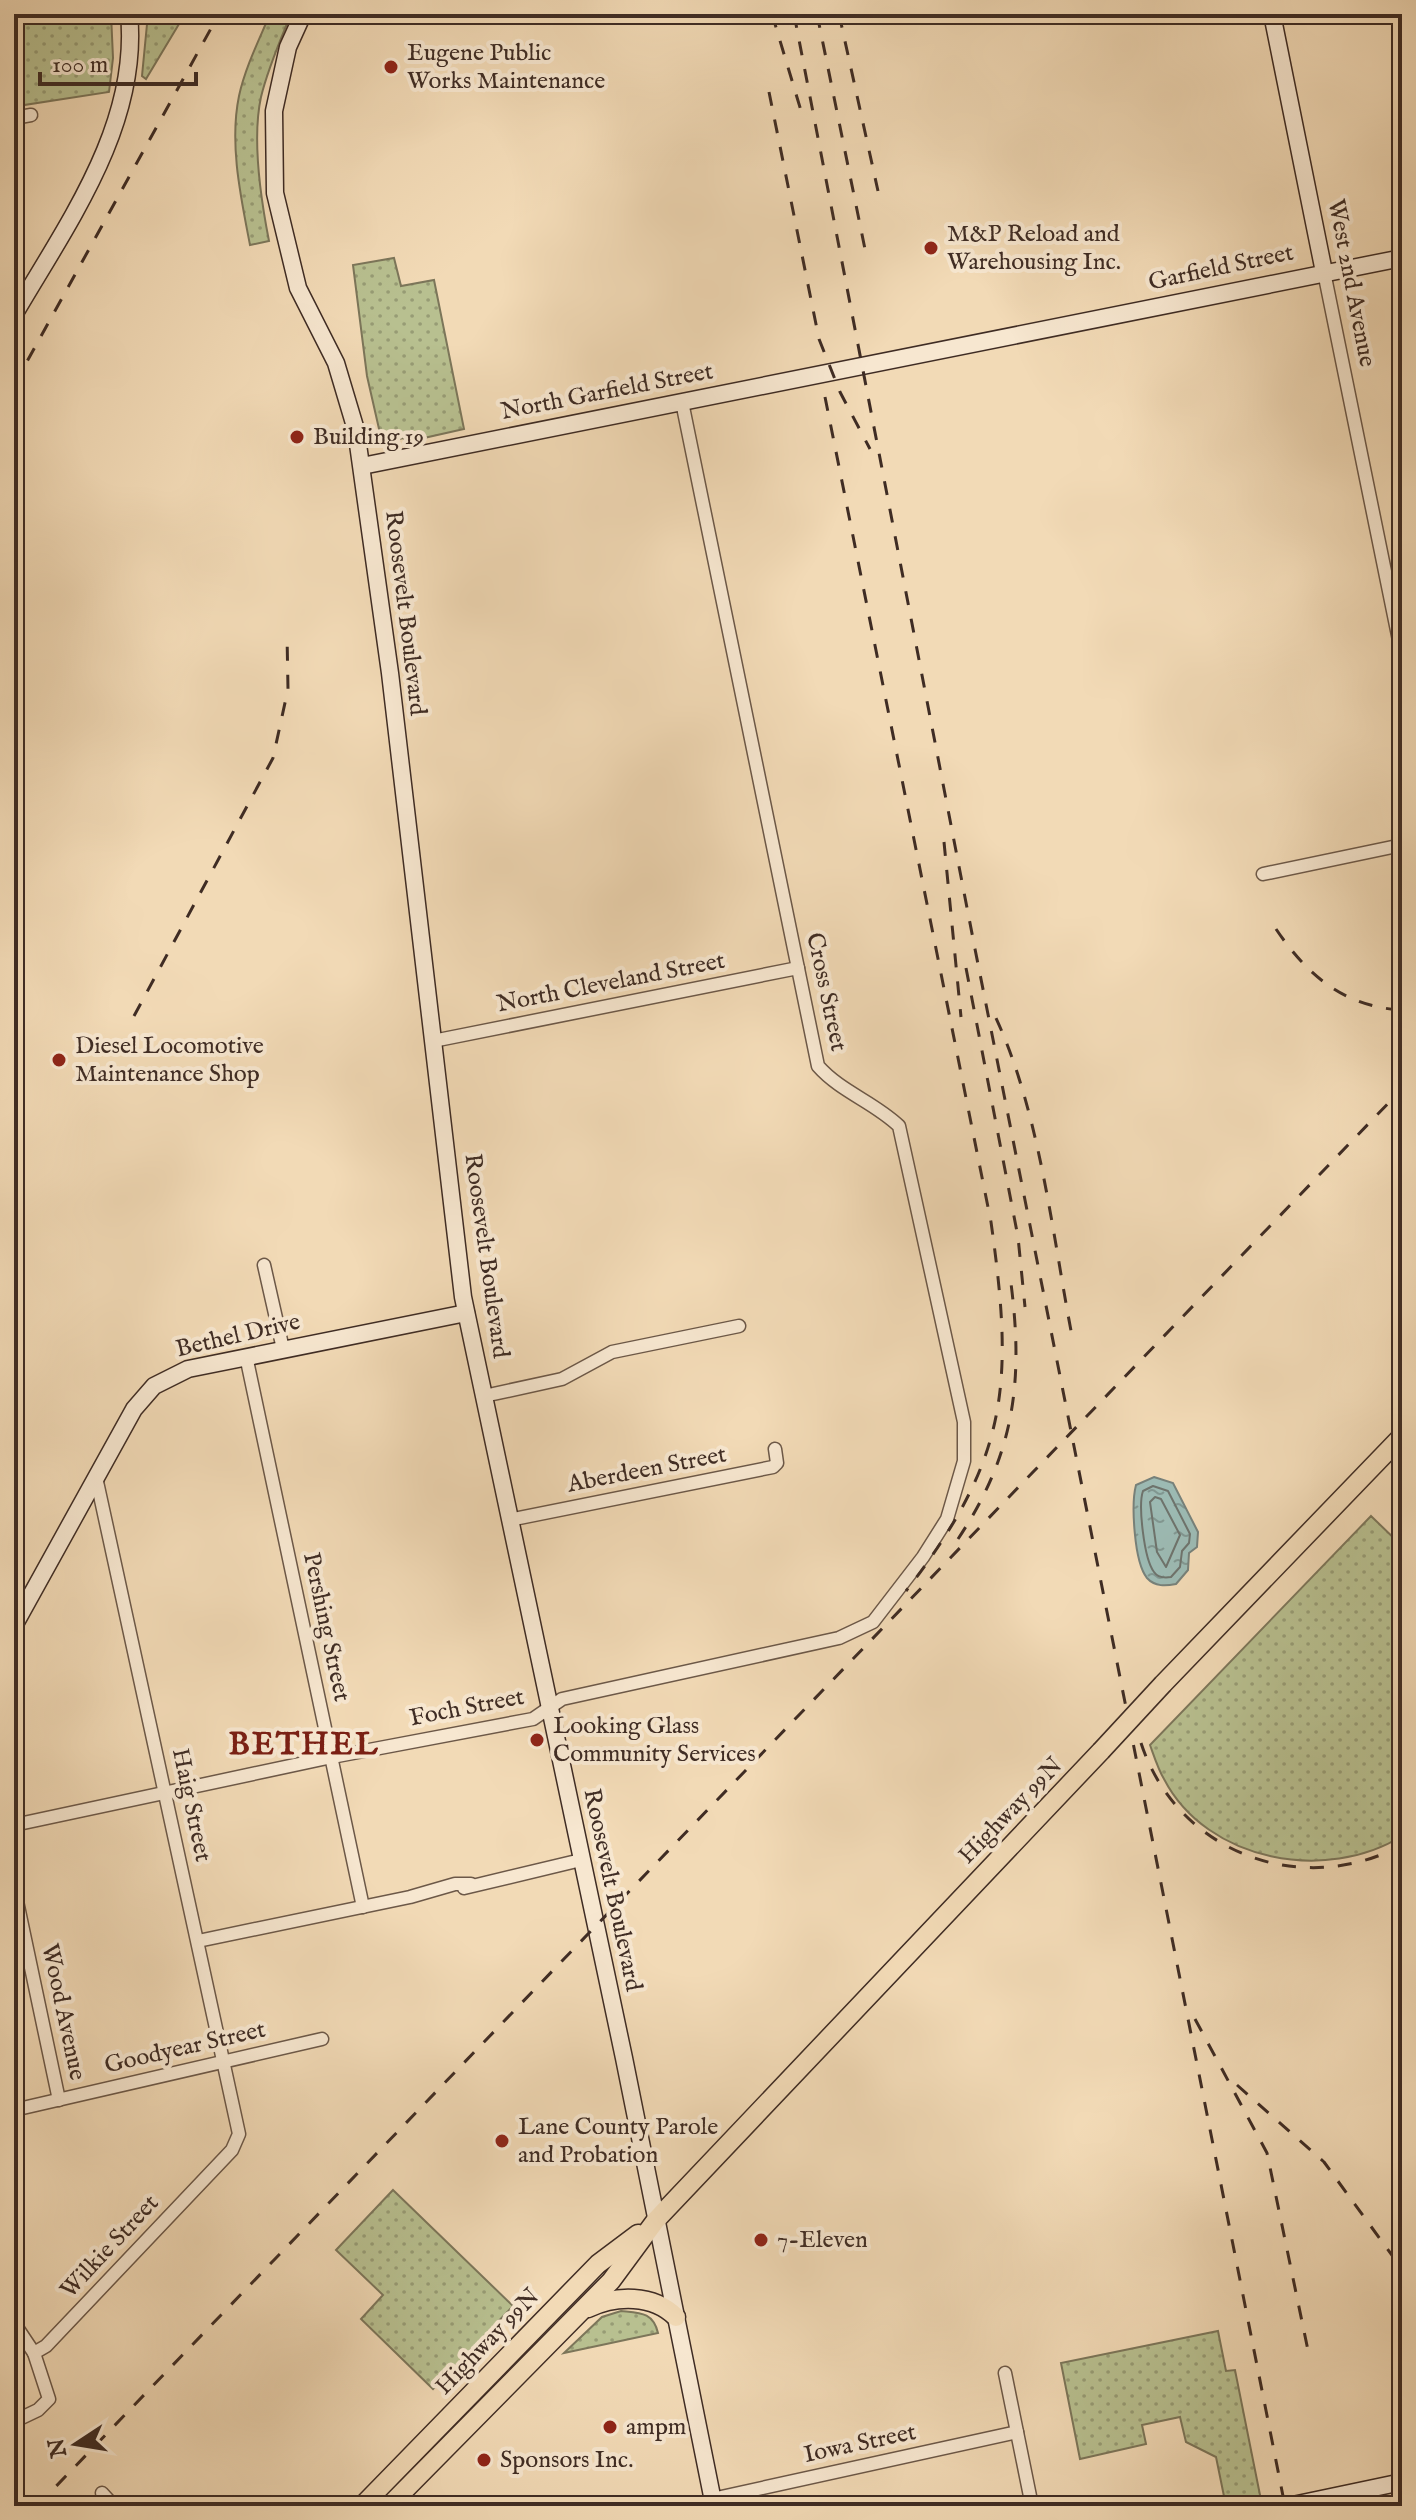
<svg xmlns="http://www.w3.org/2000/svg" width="1416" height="2520" font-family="'IM FELL English',serif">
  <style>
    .green { fill: url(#green-dots); stroke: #7c765a; stroke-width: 2 }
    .water { fill: url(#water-ripples); stroke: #77817a; stroke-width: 2 }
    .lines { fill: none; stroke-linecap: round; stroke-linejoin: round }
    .shore { stroke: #6e736c; stroke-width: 2 }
    .street-casing { stroke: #6c5848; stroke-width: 15 }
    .secondary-casing { stroke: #3f2c24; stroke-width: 19 }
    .primary-casing { stroke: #3f2c24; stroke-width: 21 }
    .street { stroke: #f7e7d0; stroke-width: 12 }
    .secondary { stroke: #f7e7d0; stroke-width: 16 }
    .primary { stroke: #f2dab6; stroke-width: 18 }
    .rail { stroke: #3f2c24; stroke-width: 3; stroke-dasharray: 14 14; stroke-linecap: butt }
    .primary-bridge-casing { stroke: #3f2c24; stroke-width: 21; stroke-linecap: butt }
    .primary-bridge { stroke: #f2dab6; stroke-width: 18 }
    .poi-dot { fill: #8f2418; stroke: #f7e7d0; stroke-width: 3 }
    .labels { text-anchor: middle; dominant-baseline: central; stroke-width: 8; stroke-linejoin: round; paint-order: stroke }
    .poi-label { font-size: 24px; fill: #3f2c24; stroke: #f7e7d0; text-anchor: start }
    .street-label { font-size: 24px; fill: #3f2c24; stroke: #f7e7d0 }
    .district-label { font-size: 32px; font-weight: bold; letter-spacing: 2px; fill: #7a1f14; stroke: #f7e7d0 }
  </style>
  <defs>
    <pattern id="green-dots" width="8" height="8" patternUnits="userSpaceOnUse" patternTransform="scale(2)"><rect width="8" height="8" fill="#b8c090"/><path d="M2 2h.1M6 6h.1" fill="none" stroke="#979c75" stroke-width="1.8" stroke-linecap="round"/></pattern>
    <pattern id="water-ripples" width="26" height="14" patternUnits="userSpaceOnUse" patternTransform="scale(2)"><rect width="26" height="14" fill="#9cbab3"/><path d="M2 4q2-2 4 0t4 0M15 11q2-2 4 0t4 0" fill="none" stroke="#819791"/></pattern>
  </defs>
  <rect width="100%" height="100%" fill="#f2dab6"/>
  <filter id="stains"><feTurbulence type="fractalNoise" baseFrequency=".0025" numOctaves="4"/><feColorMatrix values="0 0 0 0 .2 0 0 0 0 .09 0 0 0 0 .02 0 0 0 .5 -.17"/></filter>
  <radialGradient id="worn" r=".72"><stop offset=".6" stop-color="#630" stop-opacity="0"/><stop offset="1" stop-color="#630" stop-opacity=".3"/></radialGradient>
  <g class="green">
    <path d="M14,14h97l2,44 -4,34 -85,13 -10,-46z"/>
    <path d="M148,14h37l-39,65 -4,-3z"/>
    <path d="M270,14h21c-11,27 -23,54 -30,83 -9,41 0,103 8,144l-19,4c-9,-47 -21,-101 -11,-149 6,-28 20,-56 31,-82z"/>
    <path d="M394,258l7,28 33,-6 30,149 -58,13 -2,-4 -22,4 -15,-66 -14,-111z"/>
    <path d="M1371,1516l31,30v290c-75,47 -195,26 -238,-57 -6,-10 -10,-23 -14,-34z"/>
    <path d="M393,2190l120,116 -80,83 -72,-70 22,-24 -47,-45z"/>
    <path d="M621,2311c19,2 32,1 37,22l-94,20 38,-36z"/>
    <path d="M1218,2331l8,40 9,-1 26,130 -35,6 -10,-49 -30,-15 -6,-25 -38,8 4,19 -66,15 -19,-96z"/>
  </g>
  <path class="water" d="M1154,1477l19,6 25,49 -1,15 -8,6 -1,17 -12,14c-10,2 -21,3 -29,-6 -13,-16 -16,-74 -11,-93z"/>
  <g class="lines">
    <g class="shore">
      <path d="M1153,1486l15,5 22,43 -1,9 -7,8 -2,16 -9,10c-6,1 -13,1 -17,-5 -10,-13 -16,-67 -11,-81z"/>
      <path d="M1155,1497l6,2 19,36 -14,32 -9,-15 -7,-50z"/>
    </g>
    <defs>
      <g id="street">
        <path d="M14,118l17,-3"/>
        <path d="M1324,272l78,383"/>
        <path d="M1263,874l139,-29"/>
        <path d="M433,1041l365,-73"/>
        <path d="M264,1265l19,84"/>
        <path d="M246,1356l117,551"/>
        <path d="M484,1396l78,-17 50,-27 127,-26"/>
        <path d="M509,1520l264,-53 4,-4 -2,-14"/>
        <path d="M14,1825l318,-68 201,-38 29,-20 277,-61 34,-16 50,-65 24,-38 17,-58v-39l-65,-296c-25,-24 -58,-34 -81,-60l-136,-664"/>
        <path d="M14,1887l45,213"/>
        <path d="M464,1888l117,-28"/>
        <path d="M198,1941l212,-44 45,-13h16"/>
        <path d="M14,2110l308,-71"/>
        <path d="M14,2323l20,30 12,-7 186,-196 7,-16 -143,-657"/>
        <path d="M1005,2373l27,133"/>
        <path d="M17,2420l21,-10 11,-11 -15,-46"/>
        <path d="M102,2493l12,13"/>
        <path d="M712,2499l305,-67"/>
      </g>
      <g id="secondary">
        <path d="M303,14l-15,33 -14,64 1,82 23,95 38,75 20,67 34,243 73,624 161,761 90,448"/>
        <path d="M1272,14l52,258"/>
        <path d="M14,315c53,-91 126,-190 115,-301"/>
        <path d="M362,466l1040,-208"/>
        <path d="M14,1626l120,-217 20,-23 34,-17 278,-56"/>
        <path d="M1288,2506l114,-24"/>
      </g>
      <g id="primary">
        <path d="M1163,1684l239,-248"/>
        <path d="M588,2308c28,-13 65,-14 88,9"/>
        <path d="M362,2506l236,-242 40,-30"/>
        <path d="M389,2506l222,-225 45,-61 445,-469"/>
      </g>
    </defs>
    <use href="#street" class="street-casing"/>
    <use href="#secondary" class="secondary-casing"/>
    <use href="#primary" class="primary-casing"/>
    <use href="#street" class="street"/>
    <use href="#secondary" class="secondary"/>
    <use href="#primary" class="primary"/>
    <g class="rail">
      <path d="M772,14l30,100"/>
      <path d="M794,14l181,935 310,1557"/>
      <path d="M817,14l49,240"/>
      <path d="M839,14l39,177"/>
      <path d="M769,92l50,247 21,53 30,57"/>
      <path d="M14,385l205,-371"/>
      <path d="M825,397l166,825c23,163 18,236 -85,369"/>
      <path d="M944,842l17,175"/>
      <path d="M1276,929c31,46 68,78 126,81"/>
      <path d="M14,957l13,-18"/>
      <path d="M966,968l52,269 7,70"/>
      <path d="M134,1016l139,-258 15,-69 -1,-55"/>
      <path d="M996,1018c44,96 56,214 76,318"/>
      <path d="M958,1539c58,-87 66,-161 52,-263"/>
      <path d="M1141,1743c36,110 161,156 261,102"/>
      <path d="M1195,2019l72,134 43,207"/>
      <path d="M1237,2085l87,77 78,107"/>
      <path d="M37,2506l1365,-1417"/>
    </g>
    <defs>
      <path id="primary-bridge" d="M1101,1751l62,-67"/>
    </defs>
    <use href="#primary-bridge" class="primary-bridge-casing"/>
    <use href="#primary-bridge" class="primary-bridge"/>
  </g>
  <g class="poi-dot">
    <circle cx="391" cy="67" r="8"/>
    <circle cx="931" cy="248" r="8"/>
    <circle cx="297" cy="437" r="8"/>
    <circle cx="59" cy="1060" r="8"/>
    <circle cx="537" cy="1740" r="8"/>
    <circle cx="502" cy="2141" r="8"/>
    <circle cx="761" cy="2240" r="8"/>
    <circle cx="610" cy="2427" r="8"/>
    <circle cx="484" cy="2460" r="8"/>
  </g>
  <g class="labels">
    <g class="poi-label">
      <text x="407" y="53">Eugene Public<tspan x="407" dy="28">Works Maintenance</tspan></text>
      <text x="947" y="234">M&amp;P Reload and<tspan x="947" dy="28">Warehousing Inc.</tspan></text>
      <text x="313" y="437">Building 19</text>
      <text x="75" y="1046">Diesel Locomotive<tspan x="75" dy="28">Maintenance Shop</tspan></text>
      <text x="553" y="1726">Looking Glass<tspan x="553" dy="28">Community Services</tspan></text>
      <text x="518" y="2127">Lane County Parole<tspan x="518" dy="28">and Probation</tspan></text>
      <text x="777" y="2240">7-Eleven</text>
      <text x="626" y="2427">ampm</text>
      <text x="500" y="2460">Sponsors Inc.</text>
    </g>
    <g class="street-label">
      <text transform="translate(1221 268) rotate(-12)">Garfield Street</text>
      <text transform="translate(1351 283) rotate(79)">West 2nd Avenue</text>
      <text transform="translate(607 392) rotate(-11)">North Garfield Street</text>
      <text transform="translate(405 613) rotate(83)">Roosevelt Boulevard</text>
      <text transform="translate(611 983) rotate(-11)">North Cleveland Street</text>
      <text transform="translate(826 992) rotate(78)">Cross Street</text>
      <text transform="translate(486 1256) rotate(82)">Roosevelt Boulevard</text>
      <text transform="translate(238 1336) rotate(-13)">Bethel Drive</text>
      <text transform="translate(647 1470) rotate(-11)">Aberdeen Street</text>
      <text transform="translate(326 1627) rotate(78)">Pershing Street</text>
      <text transform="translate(467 1708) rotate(-11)">Foch Street</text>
      <text transform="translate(191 1805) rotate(78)">Haig Street</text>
      <text transform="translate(1011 1811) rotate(-46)">Highway 99N</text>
      <text transform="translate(612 1890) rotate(78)">Roosevelt Boulevard</text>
      <text transform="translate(63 2012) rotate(78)">Wood Avenue</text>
      <text transform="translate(185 2048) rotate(-13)">Goodyear Street</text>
      <text transform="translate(110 2247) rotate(-47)">Wilkie Street</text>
      <text transform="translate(488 2342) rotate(-46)">Highway 99N</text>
      <text transform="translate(860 2444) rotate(-12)">Iowa Street</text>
    </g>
    <g class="district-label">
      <text x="304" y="1745">BETHEL</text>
    </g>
  </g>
  <rect width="1416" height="2520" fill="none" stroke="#f2dab6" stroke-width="48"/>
  <rect x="16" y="16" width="1384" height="2488" fill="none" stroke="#3f2c24" stroke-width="4"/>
  <rect x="24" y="24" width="1368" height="2472" fill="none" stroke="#3f2c24" stroke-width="2"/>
  <g transform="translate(76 2444) rotate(258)" stroke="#f7e7d0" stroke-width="6" paint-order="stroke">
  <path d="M0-6L14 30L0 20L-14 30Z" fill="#3f2c24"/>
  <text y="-12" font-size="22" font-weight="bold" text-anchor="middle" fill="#3f2c24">N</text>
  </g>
  <path d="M40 72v12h156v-12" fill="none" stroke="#3f2c24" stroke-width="4"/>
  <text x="52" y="72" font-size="24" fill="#3f2c24" stroke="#f7e7d0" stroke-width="6" paint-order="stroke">100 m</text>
  <rect width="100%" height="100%" filter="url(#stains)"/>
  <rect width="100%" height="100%" fill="url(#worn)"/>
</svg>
